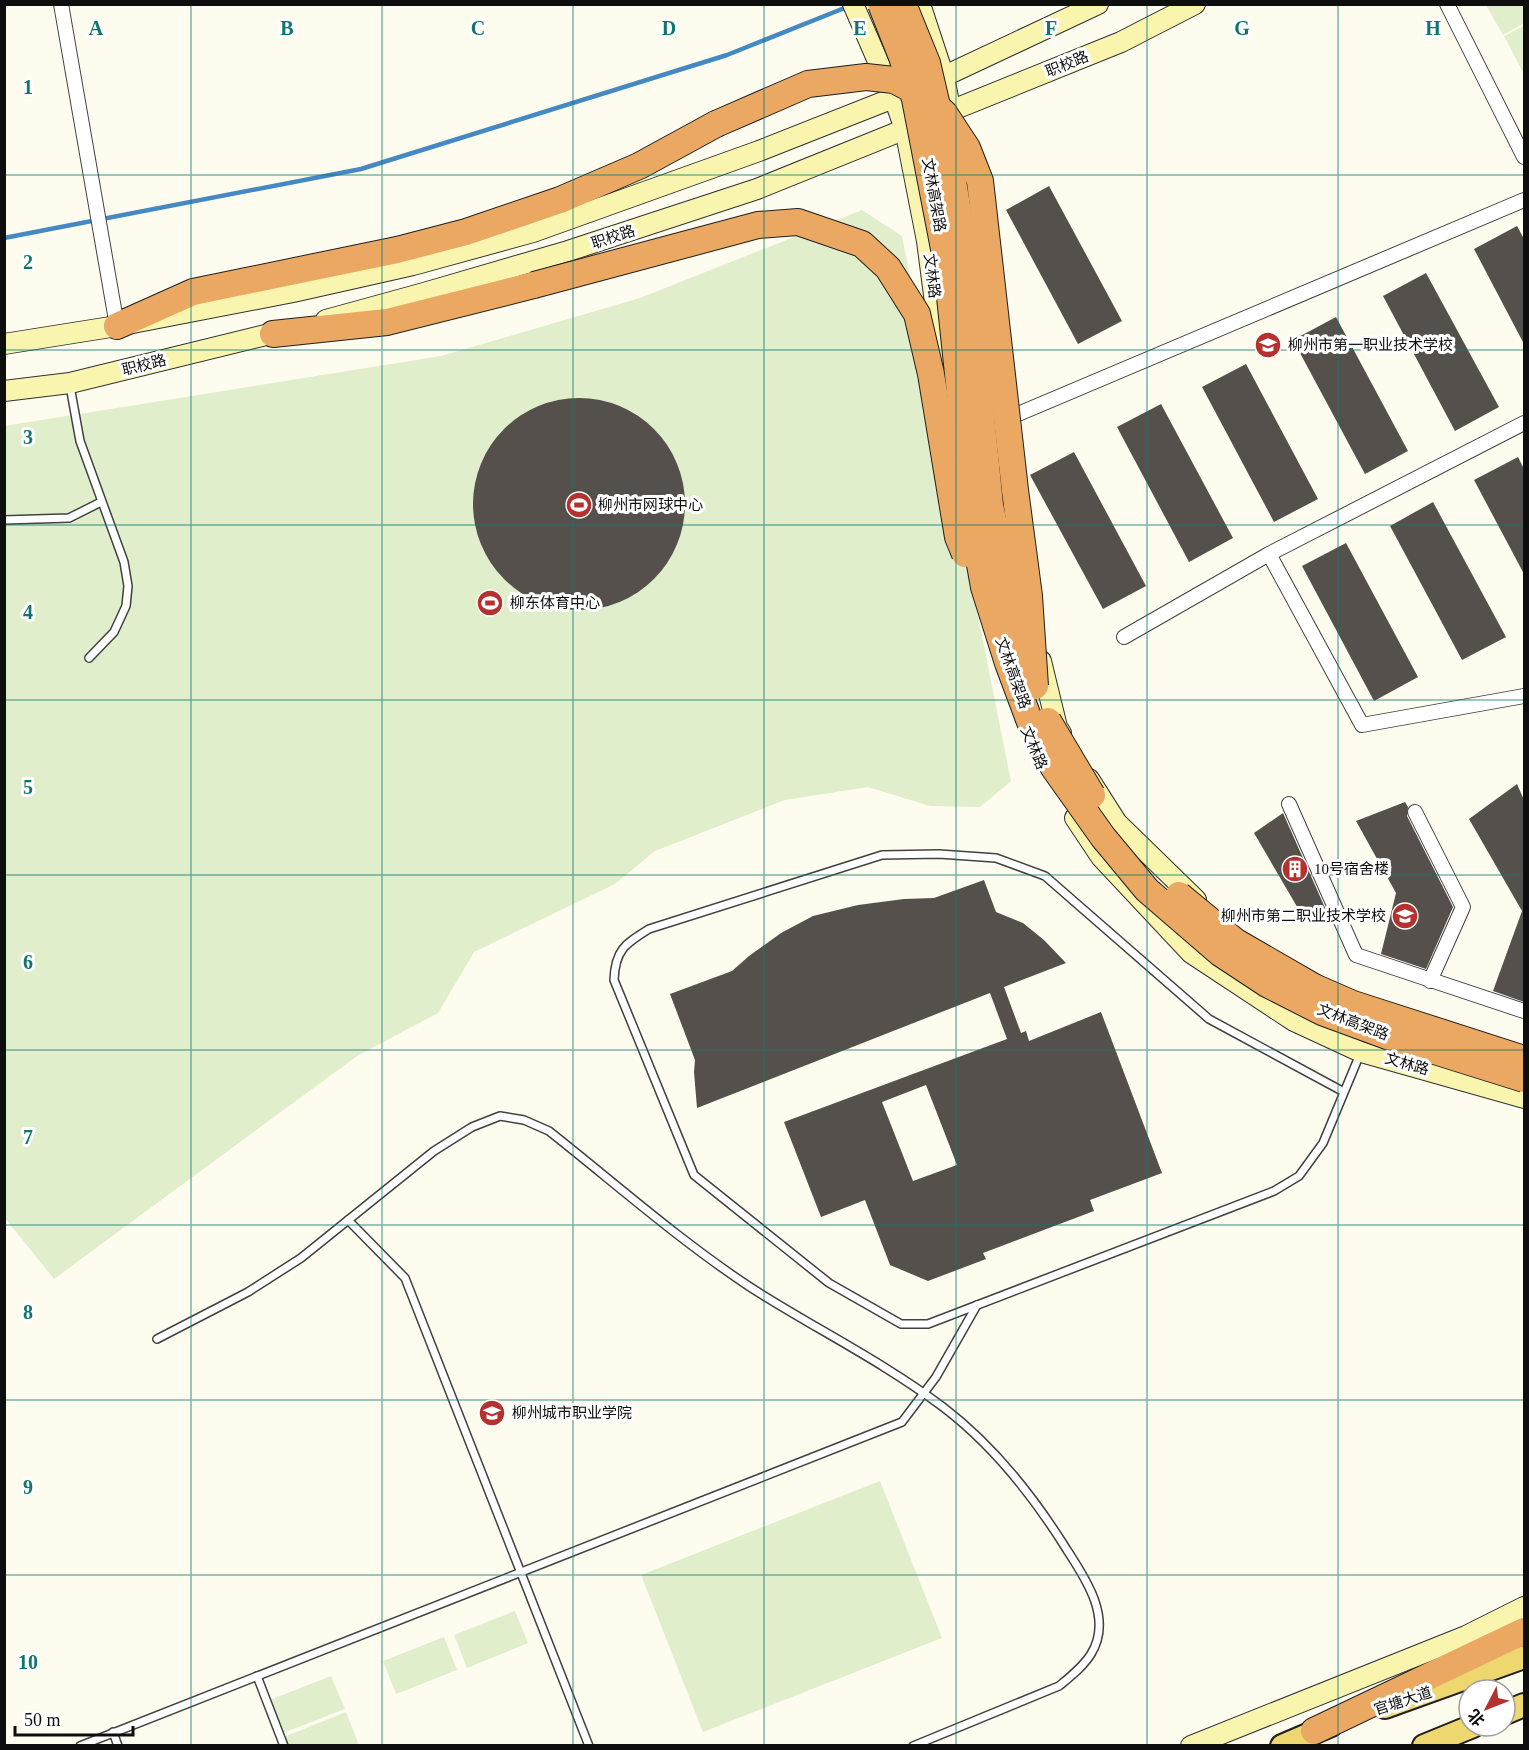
<svg xmlns="http://www.w3.org/2000/svg" width="1529" height="1750" font-family="'Times New Roman','Noto Sans SC',serif">
  <style>
    .pitch { fill: #e0eecc }
    .lines { fill: none; stroke-linecap: round; stroke-linejoin: round }
    .stream { stroke: #4489c3; stroke-width: 4.5 }
    .building { fill: #55504b; fill-rule: evenodd }
    .lane-casing { stroke: #414141; stroke-width: 10 }
    .street-casing { stroke: #414141; stroke-width: 16 }
    .secondary-casing { stroke: #303030; stroke-width: 22 }
    .primary-casing { stroke: #1f1f1f; stroke-width: 26 }
    .highway-casing { stroke: #1f1f1f; stroke-width: 28 }
    .lane { stroke: #fff; stroke-width: 7 }
    .street { stroke: #fff; stroke-width: 14 }
    .secondary { stroke: #f9f5af; stroke-width: 20 }
    .primary { stroke: #eed76f; stroke-width: 22 }
    .highway { stroke: #eaa862; stroke-width: 26 }
    .highway-bridge-casing { stroke: #1f1f1f; stroke-width: 28; stroke-linecap: butt }
    .highway-bridge { stroke: #eaa862; stroke-width: 26 }
    .grid { fill: none; stroke: #0f766e; stroke-width: 1.5; stroke-opacity: 0.55 }
    .labels { text-anchor: middle; dominant-baseline: central; stroke-width: 6; stroke-linejoin: round; paint-order: stroke }
    .street-label { font-size: 15px; fill: #0e0e0e; stroke: #fff }
    .poi-label { font-size: 15px; fill: #0e0e0e; stroke: #fff; text-anchor: start }
    .grid-label { font-size: 20px; text-anchor: middle; font-weight: bold; fill: #0f766e; stroke: #fff; stroke-width: 6; stroke-linejoin: round; paint-order: stroke }
  </style>
  <rect width="100%" height="100%" fill="#fefcef"/>
  <g class="pitch">
    <path d="M1486,5h38v18l-21,12z"/>
    <path d="M1524,26v48l-20,-38z"/>
    <path d="M862,210l40,26 109,545 -31,26 -50,-1 -62,-19 -83,13 -130,51 -40,33 -141,68 -36,61 -81,43 -303,223 -49,-61 -1,-792 437,-70 199,-58z"/>
    <path d="M880,1481l62,157 -239,94 -62,-157z"/>
    <path d="M515,1611l13,32 -61,25 -13,-33z"/>
    <path d="M444,1637l13,33 -61,24 -13,-33z"/>
    <path d="M331,1676l14,33 -62,24 -13,-33z"/>
    <path d="M346,1712l13,33h-71l-4,-8z"/>
  </g>
  <g class="lines">
    <path class="stream" d="M4,238l357,-69 366,-114 120,-48"/>
  </g>
  <g class="building">
    <path d="M1049,186l73,135 -44,23 -72,-134z"/>
    <path d="M1517,226l7,13v105l-50,-95z"/>
    <path d="M1426,273l73,134 -44,24 -72,-135z"/>
    <path d="M1336,317l72,134 -43,23 -72,-134z"/>
    <path d="M1246,364l72,135 -44,23 -72,-135z"/>
    <circle cx="579" cy="504" r="106"/>
    <path d="M1161,404l72,134 -44,24 -72,-135z"/>
    <path d="M1074,452l72,134 -43,23 -73,-134z"/>
    <path d="M1518,457l6,12v105l-50,-94z"/>
    <path d="M1433,502l73,135 -44,23 -72,-134z"/>
    <path d="M1346,543l72,134 -44,24 -72,-135z"/>
    <path d="M1517,784l7,16v202l-31,-11 29,-80 -53,-92z"/>
    <path d="M1405,802l3,5 -1,9 46,91 -27,62 -45,-15 15,-61 -40,-72z"/>
    <path d="M1283,813l43,97 -20,12 -52,-89z"/>
    <path d="M984,880l12,32 27,11 21,17 22,23 -62,24 17,46 5,-2 3,10 72,-29 61,161 -72,27 4,11 -111,42 3,6 -58,22 -38,-16 -25,-65 -44,17 -37,-95 223,-83 -17,-46 -293,115 -3,-36 1,-12 -25,-66 62,-23 17,-15 32,-23 32,-17 45,-11 46,-6 30,-1zM926,1085l31,80 -44,16 -31,-79z"/>
  </g>
  <g class="lines">
    <defs>
      <g id="lane">
        <path d="M70,386l10,55 44,121 4,24 -2,20 -12,26 -25,26"/>
        <path d="M4,520l65,-2 32,-16"/>
        <path d="M1344,1092l-135,-73 -164,-143 -49,-18 -57,-4 -57,1 -233,74c-24,15 -34,21 -35,51l80,195 135,108 72,41h27l346,-133 25,-15 24,-33 37,-89"/>
        <path d="M348,1220l57,58 184,468"/>
        <path d="M157,1339l91,-47 53,-34 133,-107 38,-24 28,-11 24,4 25,11c67,53 130,109 201,156 64,41 132,74 193,120 50,38 91,90 124,143 19,29 46,69 24,104 -8,13 -21,23 -32,32l-146,60"/>
        <path d="M257,1676l27,70"/>
        <path d="M113,1732l5,14"/>
        <path d="M80,1746l822,-324 34,-45 41,-72"/>
      </g>
      <g id="street">
        <path d="M61,4l56,322"/>
        <path d="M1447,4l77,153"/>
        <path d="M1004,420l520,-220"/>
        <path d="M1269,554l93,171 162,-29"/>
        <path d="M1124,637l145,-83 255,-131"/>
        <path d="M1289,804l67,151 168,56"/>
        <path d="M1415,812l48,95 -33,74"/>
      </g>
      <g id="secondary">
        <path d="M853,4l41,94 11,31 22,112 22,170"/>
        <path d="M920,4l24,73 9,46"/>
        <path d="M934,81l164,-77"/>
        <path d="M326,320l98,-27 144,-42 189,-62 364,-147 74,-38"/>
        <path d="M4,344l113,-18 176,-34 120,-27 120,-33 226,-81 147,-58"/>
        <path d="M4,391l66,-8 216,-53"/>
        <path d="M1041,661l16,66 4,6"/>
        <path d="M1089,779l28,44 79,77"/>
        <path d="M1075,818l26,39 90,96 103,68 67,31 163,46"/>
        <path d="M1191,1746l275,-110 58,-29"/>
      </g>
      <g id="primary">
        <path d="M1385,1707l139,-50"/>
        <path d="M1505,1713l19,-8"/>
        <path d="M1282,1746l49,-21"/>
        <path d="M1424,1746l49,-20"/>
      </g>
      <g id="highway">
        <path d="M117,326l76,-34 204,-42 69,-18 94,-32 79,-34 77,-42"/>
        <path d="M273,334l114,-12 147,-37"/>
        <path d="M1314,1731l210,-100"/>
      </g>
    </defs>
    <use href="#lane" class="lane-casing"/>
    <use href="#street" class="street-casing"/>
    <use href="#secondary" class="secondary-casing"/>
    <use href="#primary" class="primary-casing"/>
    <use href="#highway" class="highway-casing"/>
    <use href="#lane" class="lane"/>
    <use href="#street" class="street"/>
    <use href="#secondary" class="secondary"/>
    <use href="#primary" class="primary"/>
    <use href="#highway" class="highway"/>
    <defs>
      <g id="highway-bridge">
        <path d="M881,4l21,53 13,42 31,160 29,277 9,51 24,76 22,59 24,46 49,69 44,53 73,63 47,31 55,28 68,25 134,42"/>
        <path d="M903,4l24,59 23,99 15,94 25,249 18,88 17,69"/>
        <path d="M716,124l92,-40 58,-7 28,3 32,17 18,16 23,35 13,33 35,309 14,106 6,90"/>
        <path d="M534,285l224,-60 40,-3 64,22 26,24 29,46 14,60 27,163 7,17"/>
        <path d="M1048,721l44,74"/>
        <path d="M1179,895l57,47 78,45 39,17 171,55"/>
      </g>
    </defs>
    <use href="#highway-bridge" class="highway-bridge-casing"/>
    <use href="#highway-bridge" class="highway-bridge"/>
  </g>
  <path class="grid" d="M191,4v1742M382,4v1742M573,4v1742M764,4v1742M956,4v1742M1147,4v1742M1338,4v1742M4,175h1520M4,350h1520M4,525h1520M4,700h1520M4,875h1520M4,1050h1520M4,1225h1520M4,1400h1520M4,1575h1520"/>
  <defs>
    <symbol id="school-disc" viewBox="-11 -11 22 22"><circle r="9.5" fill="#b43130" stroke="#fff"/><path d="M0-5L7-2L0 1L-7-2ZM-4 1L0 2.5L4 1V4Q0 6-4 4Z" fill="#fff"/></symbol>
    <symbol id="stadium-disc" viewBox="-11 -11 22 22"><circle r="9.5" fill="#b43130" stroke="#fff"/><path d="M0-5a6.5 5 0 1 0 0 10a6.5 5 0 1 0 0-10ZM-3.5-1.8h7v3.6h-7Z" fill="#fff"/></symbol>
    <symbol id="building-disc" viewBox="-11 -11 22 22"><circle r="9.5" fill="#b43130" stroke="#fff"/><path d="M-4-6H4V6H1V3H-1V6H-4ZM-2.5-4.3h1.7v1.8h-1.7ZM.8-4.3h1.7v1.8H.8ZM-2.5-1h1.7V.8h-1.7ZM.8-1h1.7V.8H.8Z" fill="#fff"/></symbol>
    <symbol id="university-disc" viewBox="-11 -11 22 22"><circle r="9.5" fill="#b43130" stroke="#fff"/><path d="M0-5L7-2L0 1L-7-2ZM-4 1L0 2.5L4 1V4Q0 6-4 4Z" fill="#fff"/></symbol>
  </defs>
  <g fill-rule="evenodd">
    <use href="#school-disc" x="1253" y="330" width="30" height="30"/>
    <use href="#stadium-disc" x="564" y="490" width="30" height="30"/>
    <use href="#stadium-disc" x="475" y="588" width="30" height="30"/>
    <use href="#building-disc" x="1280" y="854" width="30" height="30"/>
    <use href="#school-disc" x="1390" y="901" width="30" height="30"/>
    <use href="#university-disc" x="477" y="1398" width="30" height="30"/>
  </g>
  <g class="labels">
    <g class="street-label">
      <text transform="translate(1067 64) rotate(-22)">职校路</text>
      <text transform="translate(934 195) rotate(80)">文林高架路</text>
      <text transform="translate(613 237) rotate(-18)">职校路</text>
      <text transform="translate(932 276) rotate(83)">文林路</text>
      <text transform="translate(144 365) rotate(-14)">职校路</text>
      <text transform="translate(1013 673) rotate(70)">文林高架路</text>
      <text transform="translate(1034 748) rotate(67)">文林路</text>
      <text transform="translate(1353 1022) rotate(21)">文林高架路</text>
      <text transform="translate(1407 1064) rotate(16)">文林路</text>
      <text transform="translate(1403 1701) rotate(-18)">官塘大道</text>
    </g>
    <g class="poi-label">
      <text x="1288" y="345">柳州市第一职业技术学校</text>
      <text x="598" y="505">柳州市网球中心</text>
      <text x="510" y="603">柳东体育中心</text>
      <text x="1314" y="869">10号宿舍楼</text>
      <text x="1386" y="916" text-anchor="end">柳州市第二职业技术学校</text>
      <text x="512" y="1413">柳州城市职业学院</text>
    </g>
  </g>
  <g class="grid-label">
    <text x="96" y="35">A</text>
    <text x="287" y="35">B</text>
    <text x="478" y="35">C</text>
    <text x="669" y="35">D</text>
    <text x="860" y="35">E</text>
    <text x="1051" y="35">F</text>
    <text x="1242" y="35">G</text>
    <text x="1433" y="35">H</text>
    <text x="28" y="94">1</text>
    <text x="28" y="269">2</text>
    <text x="28" y="444">3</text>
    <text x="28" y="619">4</text>
    <text x="28" y="794">5</text>
    <text x="28" y="969">6</text>
    <text x="28" y="1144">7</text>
    <text x="28" y="1319">8</text>
    <text x="28" y="1494">9</text>
    <text x="28" y="1669">10</text>
  </g>
  <rect width="1529" height="1750" fill="none" stroke="#0e0e0e" stroke-width="12"/>
  <g transform="translate(1487 1708) rotate(228)"><circle r="28" fill="#ffffff" stroke="#9f9f9f" stroke-width="1.5"/>
  <path d="M0-4.5L10 22L0 15L-10 22Z" fill="#b43130"/>
  <text y="-9" font-size="16" font-weight="bold" text-anchor="middle" fill="#0e0e0e">北</text>
  </g>
  <path d="M15 1726v9h118v-9" fill="none" stroke="#0e0e0e" stroke-width="3"/>
  <text x="24" y="1726" font-size="18" fill="#0e0e0e" stroke="#ffffff" stroke-width="4.5" paint-order="stroke">50 m</text>
</svg>
